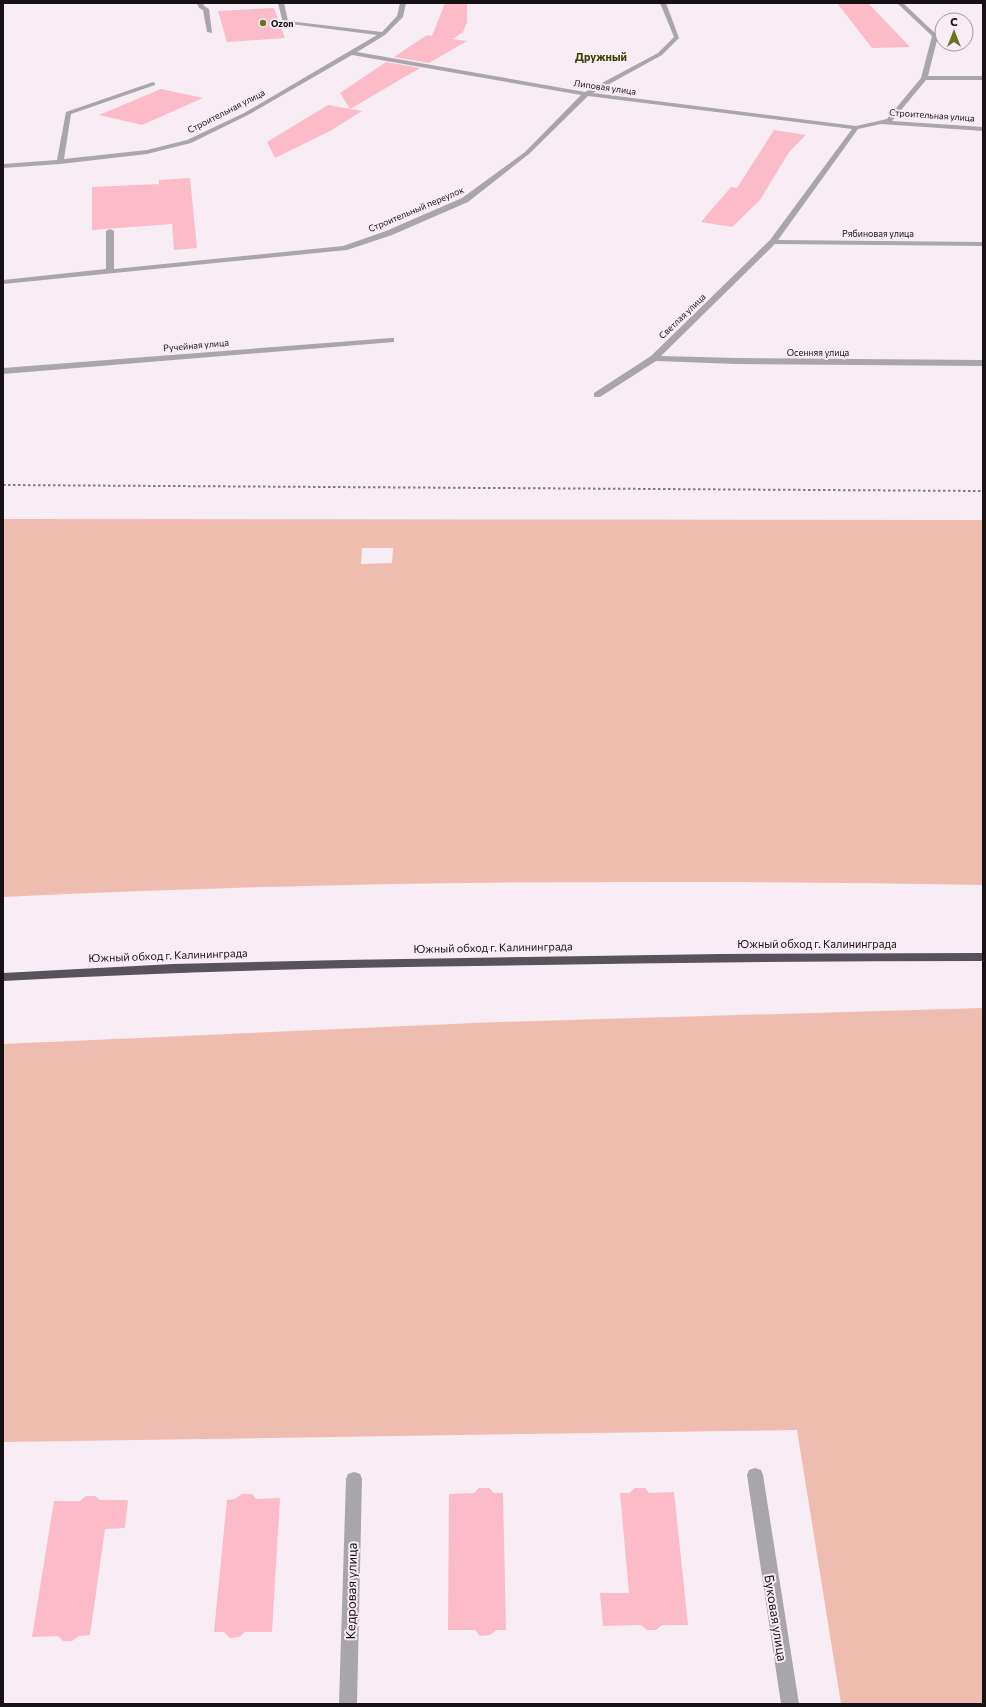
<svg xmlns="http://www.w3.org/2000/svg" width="986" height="1707" font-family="Commissioner,sans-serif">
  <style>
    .green { fill: #efbcb0; fill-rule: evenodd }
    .building { fill: #fcbbc9 }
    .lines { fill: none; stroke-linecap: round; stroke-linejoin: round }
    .path { stroke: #817a7f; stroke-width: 2; stroke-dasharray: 2.5 2.5; stroke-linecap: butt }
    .minor { fill: #a8a6aa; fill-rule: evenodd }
    .highway { fill: #57525b; fill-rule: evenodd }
    .poi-dot { fill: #697521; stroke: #f8edf5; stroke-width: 1.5 }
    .labels { text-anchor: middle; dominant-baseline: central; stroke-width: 4; stroke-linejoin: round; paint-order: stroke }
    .far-poi-label { font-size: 9px; font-weight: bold; fill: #151114; stroke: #f8edf5; text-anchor: start }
    .far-street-label { font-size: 9px; fill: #151114; stroke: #f8edf5 }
    .far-quarter-label { font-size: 11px; font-weight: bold; fill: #384002; stroke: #f8edf5 }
    .street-label { font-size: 11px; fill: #151114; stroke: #f8edf5 }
    .near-street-label { font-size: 13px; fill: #151114; stroke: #f8edf5 }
  </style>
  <rect width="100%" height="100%" fill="#f8edf5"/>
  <g class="green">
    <path d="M3,519l980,1v365c-326,-6 -654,-4 -980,12zM362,548h31l-1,15 -31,1z"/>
    <path d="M983,1008v696h-142l-44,-274 -794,12v-398l495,-22z"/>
  </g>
  <g class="building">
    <path d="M445,3h22v19l-4,10 -10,7 -9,-1 23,3 -38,22 -35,-6 33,-22 5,1z"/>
    <path d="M837,3h31l42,44 -38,1z"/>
    <path d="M274,8l11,30 -58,4 -9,-31z"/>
    <path d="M386,62l34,6 -70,41 12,2 -32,20 -55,27 -8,-16 61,-37 22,4 -10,-16z"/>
    <path d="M161,89l42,9 -61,27 -43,-10z"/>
    <path d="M774,130l32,5 -17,17 -29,48 -28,27 -31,-5 30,-35 6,1z"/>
    <path d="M190,178l7,70 -23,2 -2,-26 -80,6v-43l67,-3v-4z"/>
    <path d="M479,1488h10l5,5h9l3,137h-10l-6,5 -10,1 -5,-6h-27l1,-136 25,-1z"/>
    <path d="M635,1488h10l4,5 25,-1 14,133h-26l-6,5h-9l-6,-5 -38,1 -3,-33h29l-9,-100h9z"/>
    <path d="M242,1494h10l4,5 24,-1 -8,134h-27l-6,5 -9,1 -6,-6h-10l13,-132 8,-1z"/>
    <path d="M86,1496h9l5,4h28l-3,28 -20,1 -15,106 -11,1 -7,5h-9l-5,-5 -26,1 22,-136h26z"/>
  </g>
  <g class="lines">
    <path class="path" d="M3,485l980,6"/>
    <g class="minor">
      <path d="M197,3h6l1,3 5,3 3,24 -5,-1 -4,-22 -4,-2z"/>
      <path d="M278,3h6l4,18 94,11 15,-16 3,-13h6l-3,14 -18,18 -28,17 228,40 73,-39 16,-16 -14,-34h6l13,35 -17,17 -69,38 263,33 31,-7 34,-41 11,-42 -35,-33h6l35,33 -10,40h55v4h-57l-34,41 91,6v4l-102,-7 -23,5 -80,111 205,2v4l-208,-2 -114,112 75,2 247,2v6l-247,-2 -80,-3 -56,36h-6v-4l57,-37 119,-116 82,-111 -264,-33 -59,58 -61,48 -76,33 -45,15 -344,34v-4l103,-11v-38l4,-2 4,2v38l229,-23 43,-15 76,-33 63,-46 56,-57 -229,-40 -104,60 -57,28 -44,11 -87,10 -57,4v-4l54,-4 9,-48 87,-30 2,1v2l-84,29 -7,45 83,-9 40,-10 57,-27 133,-78 -94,-12z"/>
      <path d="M391,338h3v4l-391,32v-6z"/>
      <path d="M755,1468l6,2 2,5 36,229h-18l-34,-229 2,-5z"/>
      <path d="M354,1472l6,2 2,5 -5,225h-18l7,-225 2,-5z"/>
    </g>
    <path class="highway" d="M983,953v8c-169,0 -338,2 -507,5 -158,2 -316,6 -473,15v-8l170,-9 170,-4 377,-6z"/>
  </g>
  <circle class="poi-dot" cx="263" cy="23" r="4"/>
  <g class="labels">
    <g class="far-poi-label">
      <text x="271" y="23">Ozon</text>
    </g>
    <g class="far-street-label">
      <text transform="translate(605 87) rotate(8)">Липовая улица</text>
      <text transform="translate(226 111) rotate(-27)">Строительная улица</text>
      <text transform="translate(932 115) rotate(4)">Строительная улица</text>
      <text transform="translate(416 209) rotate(-23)">Строительный переулок</text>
      <text x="878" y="233">Рябиновая улица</text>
      <text transform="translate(682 316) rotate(-44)">Светлая улица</text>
      <text transform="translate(196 345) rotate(-5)">Ручейная улица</text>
      <text x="818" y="352">Осенняя улица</text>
    </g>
    <g class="far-quarter-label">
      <text x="601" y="56">Дружный</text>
    </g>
    <g class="street-label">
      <text x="817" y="943">Южный обход г. Калининграда</text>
      <text transform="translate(493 947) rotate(-1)">Южный обход г. Калининграда</text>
      <text transform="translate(168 955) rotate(-2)">Южный обход г. Калининграда</text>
    </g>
    <g class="near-street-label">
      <text transform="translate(351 1591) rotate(-89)">Кедровая улица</text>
      <text transform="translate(776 1618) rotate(81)">Буковая улица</text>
    </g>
  </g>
  <rect width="986" height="1707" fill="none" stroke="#151114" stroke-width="8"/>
  <g transform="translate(954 32)"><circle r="19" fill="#f8edf5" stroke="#9d959b"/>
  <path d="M0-3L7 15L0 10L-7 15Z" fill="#697521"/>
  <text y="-6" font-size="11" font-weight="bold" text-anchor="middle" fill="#151114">С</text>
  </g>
</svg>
